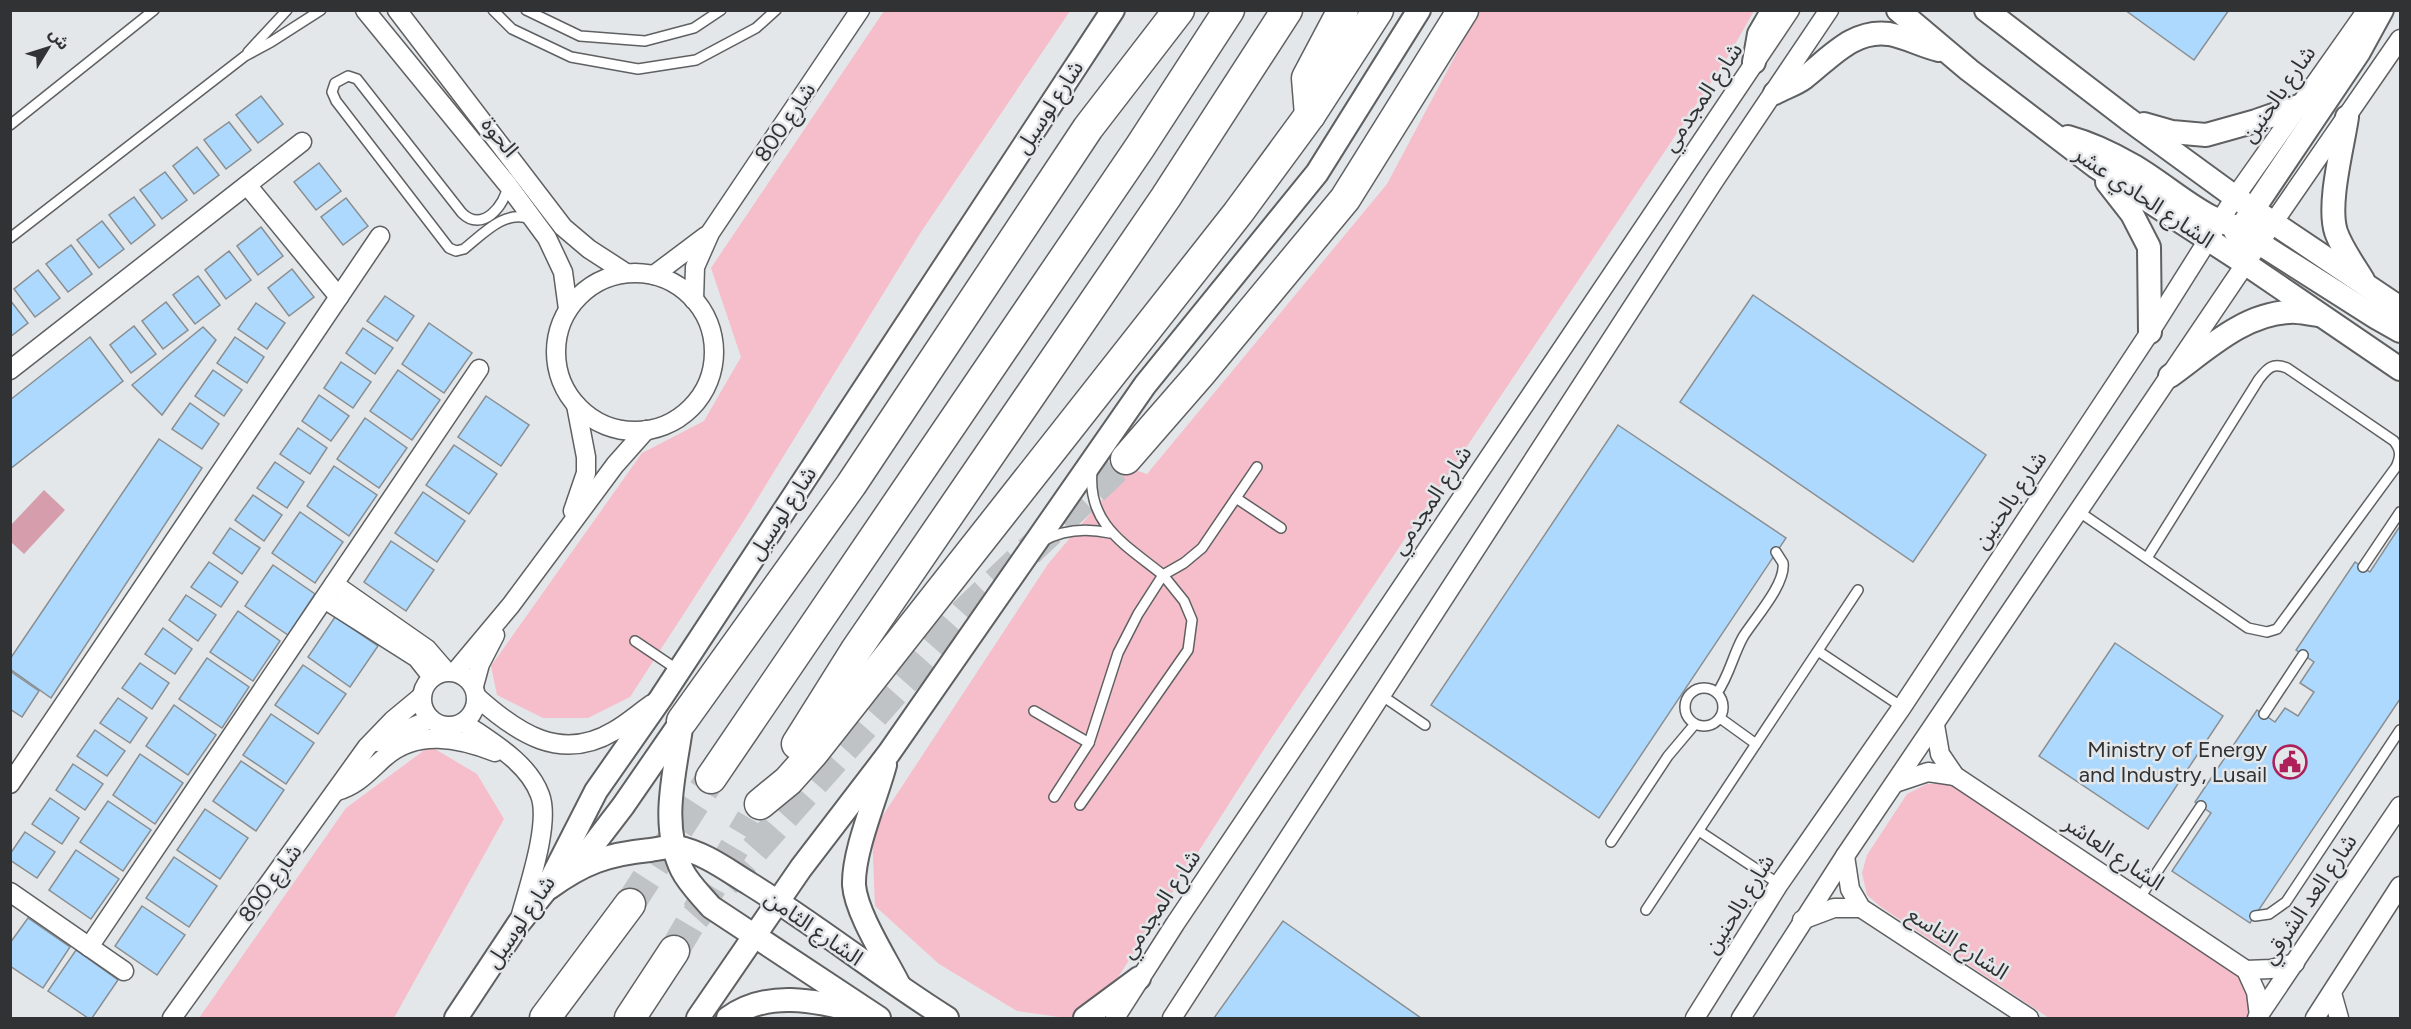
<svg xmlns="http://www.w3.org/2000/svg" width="2411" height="1029" font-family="Figtree,'Noto Sans Arabic',sans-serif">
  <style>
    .green { fill: #f6bdcb }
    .water { fill: #d69eac }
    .building { fill: #acd9fd; stroke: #8b8e90; stroke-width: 1.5 }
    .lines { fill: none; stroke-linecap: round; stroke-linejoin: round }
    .trunk-tunnel { stroke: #c0c3c5; stroke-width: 30; stroke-dasharray: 30 15; stroke-linecap: butt }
    .service-casing { stroke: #5e6062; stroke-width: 12 }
    .minor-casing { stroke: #5e6062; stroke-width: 21 }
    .tertiary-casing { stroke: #5e6062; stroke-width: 26 }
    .trunk-casing { stroke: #5e6062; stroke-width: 33 }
    .service { stroke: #fff; stroke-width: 9 }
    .minor { stroke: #fff; stroke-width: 18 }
    .tertiary { stroke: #fff; stroke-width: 22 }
    .trunk { stroke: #fff; stroke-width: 30 }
    .labels { text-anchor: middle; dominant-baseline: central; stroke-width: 5; stroke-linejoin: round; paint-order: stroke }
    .street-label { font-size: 22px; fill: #313233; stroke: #e4e7e9 }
    .poi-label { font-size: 22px; fill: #313233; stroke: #e4e7e9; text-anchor: end }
  </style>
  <rect width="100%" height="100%" fill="#e4e7e9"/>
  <g class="green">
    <path d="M884,11h186l-149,221 -176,287 -115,178 -42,21h-45l-46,-23 -6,-29 151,-213 62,-32 37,-64 -30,-89z"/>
    <path d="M1479,11h275l-28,49 -460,686 -174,272h-26l-49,-7 -78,-47 -64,-58 -3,-74 176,-268 81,-96 18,6 240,-290z"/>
    <path d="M430,746l47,28 27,45 -110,199h-195l147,-210z"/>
    <path d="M1927,784h24l285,190 12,17 5,21 -4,6h-200l-168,-111 -14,-12 -5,-22 5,-18 40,-61z"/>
  </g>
  <path class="water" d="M44,490l21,20 -41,44 -13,-12v-17z"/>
  <g class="building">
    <path d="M2125,10h104l-35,50z"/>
    <path d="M261,96l22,28 -25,19 -22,-28z"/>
    <path d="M229,122l22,28 -25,19 -22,-29z"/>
    <path d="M197,147l22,28 -25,19 -21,-28z"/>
    <path d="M319,163l22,28 -25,19 -22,-28z"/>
    <path d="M165,172l22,28 -25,19 -22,-29z"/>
    <path d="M134,197l21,28 -24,19 -22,-29z"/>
    <path d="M346,198l22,28 -25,19 -22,-28z"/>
    <path d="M102,221l22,28 -25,19 -22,-28z"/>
    <path d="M261,227l22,29 -25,19 -21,-29z"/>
    <path d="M71,245l21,29 -24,18 -22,-28z"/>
    <path d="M229,251l22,29 -25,19 -21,-29z"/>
    <path d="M292,269l22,28 -25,19 -21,-28z"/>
    <path d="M38,270l22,28 -25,19 -21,-28z"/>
    <path d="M198,276l22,29 -25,19 -22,-29z"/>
    <path d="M1753,295l233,160 -73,107 -233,-160z"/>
    <path d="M385,296l29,20 -17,25 -30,-20z"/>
    <path d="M10,300l18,23 -18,14z"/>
    <path d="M166,302l22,28 -25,19 -21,-28z"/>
    <path d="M256,303l29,20 -18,26 -29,-20z"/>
    <path d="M429,323l43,30 -28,40 -42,-29z"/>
    <path d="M134,326l22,28 -25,19 -21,-28z"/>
    <path d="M203,327l13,13 -54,75 -30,-30z"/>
    <path d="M363,328l30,20 -18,26 -29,-21z"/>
    <path d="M90,337l33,44 -113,88v-69z"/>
    <path d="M235,337l29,20 -17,26 -30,-20z"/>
    <path d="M341,362l30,20 -18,26 -29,-20z"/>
    <path d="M213,370l29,20 -18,26 -29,-20z"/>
    <path d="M398,370l42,30 -28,40 -42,-29z"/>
    <path d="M319,395l30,21 -18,25 -29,-20z"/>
    <path d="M486,396l43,29 -28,41 -43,-29z"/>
    <path d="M190,403l29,21 -17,25 -30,-20z"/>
    <path d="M365,418l42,30 -28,40 -42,-29z"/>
    <path d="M1618,425l168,113 -187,280 -168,-113z"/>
    <path d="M298,428l29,20 -17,26 -30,-20z"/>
    <path d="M159,439l43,29 -151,230 -41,-29v-10z"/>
    <path d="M454,445l43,29 -28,40 -43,-29z"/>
    <path d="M275,462l29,20 -17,26 -30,-20z"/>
    <path d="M334,466l43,29 -28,41 -42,-30z"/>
    <path d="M423,492l42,29 -28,41 -42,-29z"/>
    <path d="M253,495l29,20 -18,26 -29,-21z"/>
    <path d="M300,512l43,30 -28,41 -43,-30z"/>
    <path d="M2400,526v173l-150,224 -78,-52 39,-58 -16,-11 62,-92 18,12 10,-14 13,8 16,-24 -14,-9 14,-21 -18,-12 59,-88 15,10z"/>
    <path d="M230,528l30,20 -18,26 -29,-21z"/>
    <path d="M391,541l43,29 -28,41 -42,-29z"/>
    <path d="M209,562l29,20 -17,25 -30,-20z"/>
    <path d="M273,565l42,29 -27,41 -43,-29z"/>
    <path d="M186,595l30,20 -18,26 -29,-21z"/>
    <path d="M238,611l42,30 -27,40 -43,-29z"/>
    <path d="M335,617l43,29 -28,41 -42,-30z"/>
    <path d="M163,628l29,21 -17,25 -30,-20z"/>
    <path d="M2115,643l108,73 -75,113 -109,-73z"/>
    <path d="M207,658l42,29 -27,41 -43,-29z"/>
    <path d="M140,663l29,20 -17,26 -30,-21z"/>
    <path d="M303,665l43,29 -28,40 -43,-29z"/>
    <path d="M10,671l29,20 -17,26 -12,-8z"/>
    <path d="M118,698l29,20 -17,25 -30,-20z"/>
    <path d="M174,705l42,30 -28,40 -42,-29z"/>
    <path d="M271,714l43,29 -28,41 -43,-29z"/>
    <path d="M95,730l30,21 -18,25 -30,-20z"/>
    <path d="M140,754l43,29 -28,41 -42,-29z"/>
    <path d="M241,761l43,29 -28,41 -43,-30z"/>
    <path d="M73,764l30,20 -18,26 -29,-20z"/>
    <path d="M50,798l29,20 -17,26 -30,-20z"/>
    <path d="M108,801l43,29 -28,41 -43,-29z"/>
    <path d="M205,809l43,29 -28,41 -43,-29z"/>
    <path d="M25,832l30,20 -18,26 -27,-18v-6z"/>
    <path d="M76,850l43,29 -28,40 -42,-29z"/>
    <path d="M174,857l43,29 -28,41 -43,-29z"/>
    <path d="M142,906l43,29 -28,40 -42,-29z"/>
    <path d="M28,918l42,29 -27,41 -33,-22v-23z"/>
    <path d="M1283,921l138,97h-207z"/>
    <path d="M76,950l42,30 -26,38h-4l-40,-27z"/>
  </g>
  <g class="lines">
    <g class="trunk-tunnel">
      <path d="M630,904l81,-126"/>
      <path d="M695,917l271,-306 160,-152"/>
      <path d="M674,951l77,-132"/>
    </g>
    <defs>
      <g id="service">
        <path d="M493,10l19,19 59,28 67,12 58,-9 60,-32 20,-18"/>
        <path d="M526,10l54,26 65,5 49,-13 27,-18"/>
        <path d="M248,52l39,-42"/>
        <path d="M10,125l144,-115"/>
        <path d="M508,185c-3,21 -26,48 -46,28l-105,-134 -9,-3 -13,7 -3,9 4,9 113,147 7,3 8,-2c19,-15 41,-40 66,-30"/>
        <path d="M10,238l235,-182 26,-14 50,-32"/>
        <path d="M1092,471c-5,54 34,74 71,104l21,-12 18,-15 55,-81"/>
        <path d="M1236,498l45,30"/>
        <path d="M2078,511l170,117 19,4 10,-3 119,-162c5,-11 5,-17 -2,-26l-107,-73c-15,-6 -20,1 -28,11l-112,179"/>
        <path d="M1043,541c21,-12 44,-13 67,-8"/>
        <path d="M2363,567l37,-55"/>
        <path d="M635,641l43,29"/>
        <path d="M1818,651l84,56"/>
        <circle cx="1704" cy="707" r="19"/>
        <path d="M1717,693c12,-17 16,-38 26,-56 12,-19 43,-53 40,-74l-7,-11"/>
        <path d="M1381,695l44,30"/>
        <path d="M1034,711l55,32 29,-90 20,-39 25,-39 21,26 8,19 -4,30 -108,155"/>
        <path d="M2264,714l39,-59"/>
        <path d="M1720,718l36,26"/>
        <path d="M1054,797l35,-54"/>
        <path d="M1699,831l80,53"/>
        <path d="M1611,842l57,-86 27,-32"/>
        <path d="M2139,899l62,-93"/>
        <path d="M1646,910l212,-320"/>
        <path d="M2255,916l14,-2 17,-12 114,-172"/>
      </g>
      <g id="minor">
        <path d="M365,10l143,175 39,53 16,34 5,37"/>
        <path d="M397,10l166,217 26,22 37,24"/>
        <path d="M247,185l92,112"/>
        <circle cx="635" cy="352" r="79"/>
        <path d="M654,275l52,-39"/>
        <path d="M694,300l1,-33 15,-34 150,-223"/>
        <path d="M10,370l292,-228"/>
        <path d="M573,511l13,-38v-16l-10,-52"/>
        <path d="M334,584l93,65 19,22"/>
        <path d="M324,599l93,59 15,19"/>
        <circle cx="449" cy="699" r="27"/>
        <path d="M455,672l56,-67 104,-140 31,-35"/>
        <path d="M474,686l6,-22 15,-29"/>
        <path d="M477,697c40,36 84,66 137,34 13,-7 25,-18 38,-27"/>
        <path d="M464,723c27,19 64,39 76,72 11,29 -13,96 -21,127"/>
        <path d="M1935,725l5,29 15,22 291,194 10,22 3,24"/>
        <path d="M377,742l54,-23"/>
        <path d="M1895,783l33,-11 27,4"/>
        <path d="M10,784l370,-548"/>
        <path d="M337,791c21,-6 32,-20 48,-34 32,-28 74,-19 110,-5"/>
        <path d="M1845,856l5,33 11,19 168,110"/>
        <path d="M10,892l114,79"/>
        <path d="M1802,920l32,-12h27"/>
        <path d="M89,947l390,-578"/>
        <path d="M2246,970l25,-1 24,-6"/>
        <path d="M2332,993l7,25"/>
        <path d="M172,1018l195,-271 26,-27 29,-24"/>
        <path d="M1115,1018l60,-94 615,-914"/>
        <path d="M1172,1018l542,-837 115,-171"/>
        <path d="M1695,1018l84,-134 123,-177 248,-375 85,-135 132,-187"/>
        <path d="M1741,1018l104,-162 428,-633 127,-184"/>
        <path d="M2257,1018l143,-212"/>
        <path d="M2315,1018l85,-132"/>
      </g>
      <g id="tertiary">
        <path d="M1898,10l71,60 126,96 151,98 154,105"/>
        <path d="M1986,10l142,109 107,78 165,111"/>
        <path d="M1754,62l5,-28 14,-24"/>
        <path d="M1775,93c9,-5 21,-9 29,-15 26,-20 49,-49 85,-44 17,3 33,12 50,16"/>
        <path d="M2347,117c-4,29 -20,87 -11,115 6,17 18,33 27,48"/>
        <path d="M2144,124l28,8 34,3 50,-14 43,-15"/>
        <path d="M2068,137c22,6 45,17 64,28 38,21 78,64 122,64"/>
        <path d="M2107,182l25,32 17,33 1,85"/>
        <path d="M2235,231l24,12 118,75 23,13"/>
        <path d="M2246,264l-7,-15 1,-20 119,-177 23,-42"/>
        <path d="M2170,376c35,-25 73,-62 119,-64 9,-1 19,2 29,3"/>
        <path d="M682,721c-6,49 -23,101 0,149 7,14 19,25 29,37l168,111"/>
        <path d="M885,765c-9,34 -32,86 -31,120 2,28 32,74 45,100"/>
        <path d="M574,870l49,-64 58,-84"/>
        <path d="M549,888c34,-25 59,-34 101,-38 8,-1 19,-4 27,-3 28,6 50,23 73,37 68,42 130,92 197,134"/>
        <path d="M456,1018l63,-95 26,-32 51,-100 65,-93 452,-688"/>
        <path d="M698,1018l103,-150 88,-115 256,-368 172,-212 102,-163"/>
        <path d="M728,1018c41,-29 87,-17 133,-6"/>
        <path d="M1085,1018l54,-40"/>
      </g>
      <g id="trunk">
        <path d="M1310,115l-3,-37 36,-68"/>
        <path d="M1126,459l74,-85 145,-175 118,-189"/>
        <path d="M682,721l169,-236 237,-357 91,-118"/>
        <path d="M797,744l59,-94 310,-453 121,-187"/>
        <path d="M711,778l429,-631 89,-137"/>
        <path d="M760,804l28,-23 25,-28 425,-540 72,-98 68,-105"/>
        <path d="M545,1018l85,-114"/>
        <path d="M630,1018l44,-67"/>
      </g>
    </defs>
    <use href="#service" class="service-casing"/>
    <use href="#minor" class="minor-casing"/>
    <use href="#tertiary" class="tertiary-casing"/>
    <use href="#trunk" class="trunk-casing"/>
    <use href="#service" class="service"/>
    <use href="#minor" class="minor"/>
    <use href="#tertiary" class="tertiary"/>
    <use href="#trunk" class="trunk"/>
  </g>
  <defs>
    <symbol id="civic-ring" viewBox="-11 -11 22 22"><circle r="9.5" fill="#e4e7e9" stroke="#ae205a" stroke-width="1.5"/><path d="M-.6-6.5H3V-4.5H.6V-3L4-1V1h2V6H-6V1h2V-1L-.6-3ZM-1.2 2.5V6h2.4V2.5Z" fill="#ae205a"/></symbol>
  </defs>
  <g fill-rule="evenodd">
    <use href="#civic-ring" x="2271" y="743" width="38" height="38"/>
  </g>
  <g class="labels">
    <g class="street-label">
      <text transform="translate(2278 94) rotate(-55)">شارع بالحنين</text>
      <text transform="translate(1702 97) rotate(-56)">شارع المجدمي</text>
      <text transform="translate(1049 107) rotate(-57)">شارع لوسيل</text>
      <text transform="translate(785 122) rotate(-56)">شارع 800</text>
      <text transform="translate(500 137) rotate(51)">الحوة</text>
      <text transform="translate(2144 197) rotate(34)">الشارع الحادي عشر</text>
      <text transform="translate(1431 500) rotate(-56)">شارع المجدمي</text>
      <text transform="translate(2010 500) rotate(-56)">شارع بالحنين</text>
      <text transform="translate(782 513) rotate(-57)">شارع لوسيل</text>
      <text transform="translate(2114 853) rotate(34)">الشارع العاشر</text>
      <text transform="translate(270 883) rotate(-54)">شارع 800</text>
      <text transform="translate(2309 899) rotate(-56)">شارع العد الشرقي</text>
      <text transform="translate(1160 904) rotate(-56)">شارع المجدمي</text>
      <text transform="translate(1739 904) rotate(-58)">شارع بالحنين</text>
      <text transform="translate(520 922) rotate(-56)">شارع لوسيل</text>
      <text transform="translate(814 928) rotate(35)">الشارع الثامن</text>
      <text transform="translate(1958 943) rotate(33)">الشارع التاسع</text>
    </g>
    <g class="poi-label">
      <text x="2267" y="749">Ministry of Energy<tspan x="2267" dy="25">and Industry, Lusail</tspan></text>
    </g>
  </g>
  <rect width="2411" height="1029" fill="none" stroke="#313233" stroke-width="24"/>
  <g transform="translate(48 48) rotate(52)" stroke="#e4e7e9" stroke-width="4.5" paint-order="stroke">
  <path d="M0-4.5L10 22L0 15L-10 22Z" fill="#313233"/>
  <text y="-9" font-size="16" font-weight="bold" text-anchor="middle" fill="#313233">ش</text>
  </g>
</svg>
